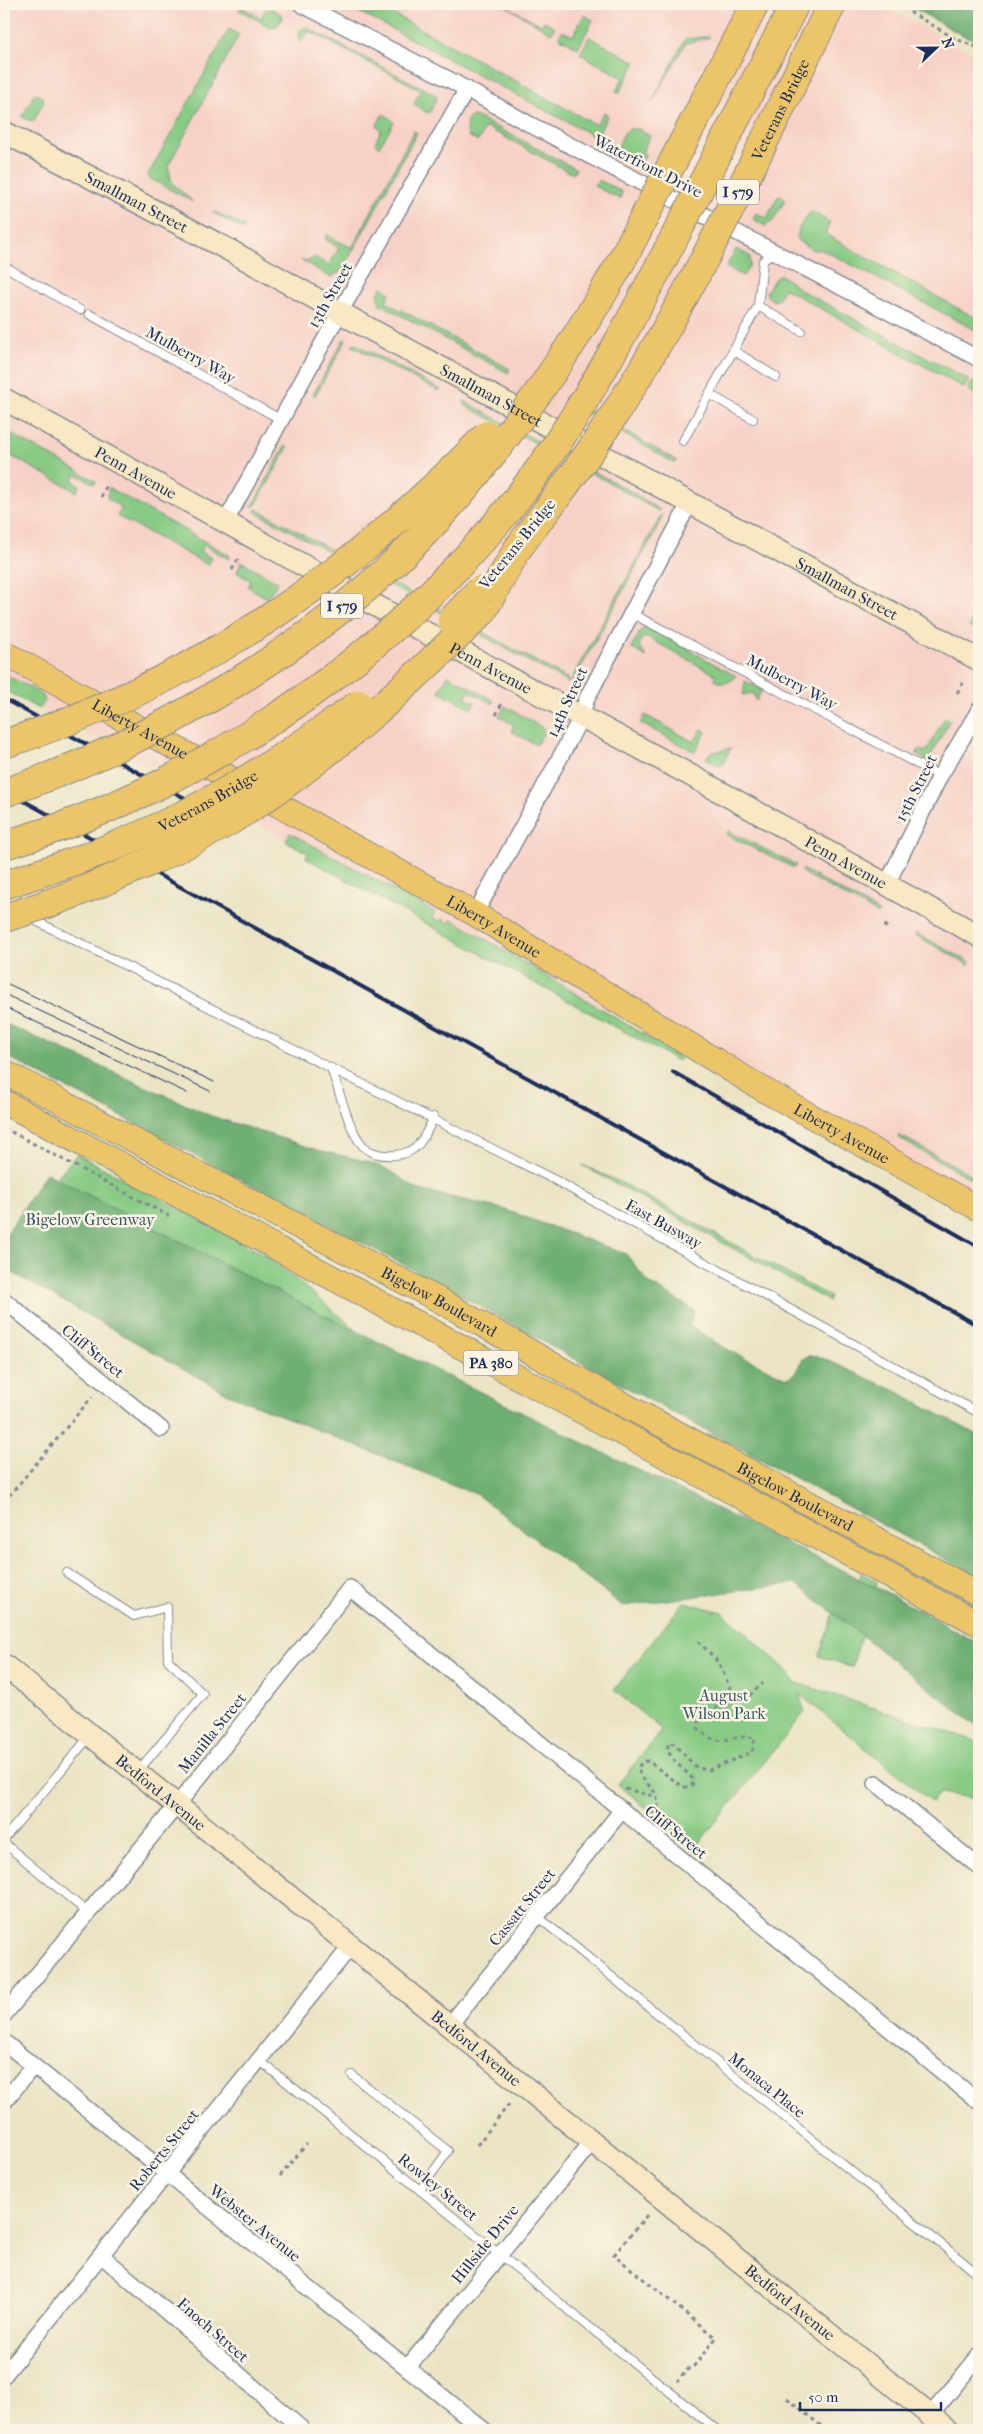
<svg xmlns="http://www.w3.org/2000/svg" width="983" height="2434" font-family="'IM FELL French Canon',serif">
  <style>
    .built { fill: #f7d1c7 }
    .green { fill: #88cb84; stroke: #527d71 }
    .forest { fill: #6eaf72; stroke: #446f68 }
    .lines { fill: none; stroke-linecap: round; stroke-linejoin: round }
    .lane-casing { stroke: #838a91; stroke-width: 10 }
    .street-casing { stroke: #838a91; stroke-width: 18 }
    .secondary-casing { stroke: #838a91; stroke-width: 24 }
    .primary-casing { stroke: #838a91; stroke-width: 26 }
    .highway-casing { stroke: #838a91; stroke-width: 30 }
    .path { stroke: #838a91; stroke-width: 3; stroke-dasharray: 4 4; stroke-linecap: butt }
    .lane { stroke: #fff; stroke-width: 8 }
    .street { stroke: #fff; stroke-width: 15 }
    .secondary { stroke: #f8e8c3; stroke-width: 21 }
    .primary { stroke: #edc569; stroke-width: 24 }
    .highway { stroke: #edc569; stroke-width: 28 }
    .tram { stroke: #1b2f5e; stroke-width: 1 }
    .rail { stroke: #1b2f5e; stroke-width: 4 }
    .highway-bridge-casing { stroke: #838a91; stroke-width: 30; stroke-linecap: butt }
    .highway-bridge { stroke: #edc569; stroke-width: 28 }
    .labels { text-anchor: middle; dominant-baseline: central; stroke-width: 5; stroke-linejoin: round; paint-order: stroke }
    .shield { fill: #fcf5e5; stroke: #5e6a86; stroke-width: 1 }
    .shield-label { font-size: 15px; font-weight: bold; fill: #1b2f5e }
    .street-label { font-size: 16px; fill: #1b2f5e; stroke: #fcf5e5 }
    .park-label { font-size: 16px; fill: #365668; stroke: #fcf5e5 }
  </style>
  <rect width="100%" height="100%" fill="#fcf5e5"/>
  <filter id="ink" filterUnits="userSpaceOnUse"><feTurbulence type="fractalNoise" baseFrequency=".02" numOctaves="2"/><feDisplacementMap in="SourceGraphic" scale="10" xChannelSelector="R" yChannelSelector="G"/><feConvolveMatrix kernelMatrix="1 2 1 2 8 2 1 2 1" color-interpolation-filters="sRGB"/></filter>
  <filter id="wash" filterUnits="userSpaceOnUse"><feTurbulence type="fractalNoise" baseFrequency=".0096" numOctaves="4" result="noise"/><feDisplacementMap in="SourceGraphic" scale="20" xChannelSelector="R" yChannelSelector="G"/><feGaussianBlur stdDeviation="1.12" result="paint"/><feColorMatrix in="noise" values="0 0 0 0 0 0 0 0 0 0 0 0 0 0 0 0 0 1.4 0 .05"/><feComposite in="paint" operator="in"/></filter>
  <g filter="url(#wash)">
    <rect width="100%" height="100%" fill="#ebe4c4"/>
    <path class="built" d="M4,4h876l99,53v1164l-285,-165 -690,-366z"/>
    <g class="green">
      <path d="M344,4h31l221,121 8,-13 4,3 -10,19 -4,2z"/>
      <path d="M506,6l36,19 2,-4 11,6 -4,6z"/>
      <path d="M241,7l20,11 4,-8 6,-1 10,5 1,5 -5,7 -7,1 -31,-17z"/>
      <path d="M584,15l9,5 -15,28 -19,-11 3,-6 11,5z"/>
      <path d="M306,27l128,67 3,3 -7,15 -3,1 -13,-9 7,-14 -112,-59 -9,12 -2,-4 2,-8z"/>
      <path d="M229,29l10,6 -71,131 4,17 21,19 -46,-25z"/>
      <path d="M709,36v2l-23,5 -34,59 33,-63z"/>
      <path d="M589,37l47,25 -17,31 -3,-2 7,-13 -43,-24z"/>
      <path d="M35,93l8,5 1,3 -11,21 -11,-5z"/>
      <path d="M382,115h4l8,7 -15,25 -4,-4 6,-13 -4,-5z"/>
      <path d="M474,116l3,1 99,52 -3,5 -87,-47 -8,14 -10,-5c-2,-8 -4,-17 6,-20z"/>
      <path d="M630,129h9l11,7 -8,17 4,2 -4,6 -25,-12 7,-16z"/>
      <path d="M414,131l3,2 -75,138 -12,6 -29,-17 8,1 5,-4 15,8 10,-17 -14,-9 2,-4 25,13z"/>
      <path d="M599,180l23,12 -2,7 -26,-13z"/>
      <path d="M781,195l4,5 -12,21 -8,5 -12,-7 3,-6 11,5 11,-22z"/>
      <path d="M212,212l6,1 27,14 -2,3z"/>
      <path d="M812,212l18,10 -5,12 154,86v12l-146,-77 -11,-5h-9l-16,-10c0,-9 7,-25 15,-28z"/>
      <path d="M736,249l14,7v9l-7,11 -17,-9z"/>
      <path d="M780,274l22,17 167,89 -5,8 -180,-100 -6,11 -4,2 -6,-4 -2,-5 9,-14z"/>
      <path d="M382,287l8,6 -4,9 124,67 -2,4 -128,-69 -2,-11z"/>
      <path d="M344,339l2,1 -31,56 -2,-1z"/>
      <path d="M354,343l87,47 -3,1 -86,-45z"/>
      <path d="M972,382l7,3v11l-11,-6z"/>
      <path d="M565,396l112,65 -3,2 -111,-64z"/>
      <path d="M464,401l170,92 26,17 -2,1 -50,-29 -142,-76z"/>
      <path d="M4,430l92,51 -1,3 -20,-10 -2,7 7,4 -3,7 -73,-40z"/>
      <path d="M285,446l3,1 -32,58 -4,2z"/>
      <path d="M109,488l120,67v4l-25,-14 -4,7 12,6 -4,7 -91,-49 5,-8 -15,-10z"/>
      <path d="M257,509l293,160 18,10 1,4 -315,-172z"/>
      <path d="M662,514l-2,9 -87,159 -1,-4z"/>
      <path d="M241,561l37,21 -11,16 -19,-11 3,-6 -14,-8z"/>
      <path d="M977,612l2,1v19l-10,-5z"/>
      <path d="M645,628l8,2 83,46c-7,8 -14,9 -22,3l2,-4 -69,-38 -6,2 -2,6 7,12 -15,-9 10,-18z"/>
      <path d="M4,674l38,20 3,7 -6,8 -35,-19z"/>
      <path d="M448,675l45,25v4l-24,-13 -4,7 10,5 -4,6 -32,-18z"/>
      <path d="M745,681l17,9 -6,11 -3,-8 -10,2z"/>
      <path d="M505,706l38,22 1,5 -8,12 -25,-14 3,-6 -15,-9z"/>
      <path d="M645,715l49,27 8,-13 4,3 -11,20 -55,-29z"/>
      <path d="M945,717l5,3 -22,41 -12,-7 3,-5 7,3z"/>
      <path d="M731,748l-10,18 -15,-8 4,-5z"/>
      <path d="M728,831l68,34 -2,3 -67,-33z"/>
      <path d="M290,833l145,79 -3,6 8,4 2,-3 8,4 2,-4 229,138 -3,4 -372,-203 2,-5 -22,-12z"/>
      <path d="M802,869l77,43 -1,2 -77,-42z"/>
      <path d="M916,933l54,29 -1,3 -54,-30z"/>
      <path d="M899,1135l80,44v4l-81,-45z"/>
      <path d="M77,1154l192,103 105,88 -370,-106z"/>
      <path d="M582,1165l40,18 208,114 -2,4z"/>
      <path d="M861,1573l16,9 -25,85 -33,-11 17,-51 19,-3z"/>
      <path d="M684,1602l38,10 69,62 3,8 185,60v57l-40,-6 -7,9 -133,-108 6,18 -111,137 -76,-65 44,-54 -48,-40z"/>
    </g>
    <g class="forest">
      <path d="M906,4h70l3,2v35l-17,-6z"/>
      <path d="M4,1023l207,93 107,34 51,12 22,9 25,18 87,20 123,45 23,29 45,27 -5,15 32,21 65,32c17,-4 9,-26 32,-22l82,37 79,43v141l-361,-194 -195,-108 -419,-220z"/>
      <path d="M46,1173l272,139 568,280 93,52v84l-184,-145 -172,23 -147,-112 -248,-100 -224,-126v-30z"/>
    </g>
  </g>
  <g filter="url(#ink)">
    <g class="lines">
      <defs>
        <g id="lane">
          <path d="M4,266l76,44"/>
          <path d="M758,306l43,25"/>
          <path d="M89,314l191,105"/>
          <path d="M733,350l43,27"/>
          <path d="M709,394l44,25"/>
          <path d="M683,441l75,-135 5,-45 11,-11"/>
          <path d="M631,613l309,163"/>
          <path d="M28,917l525,262 426,234"/>
          <path d="M331,1068c8,21 17,61 32,78 8,8 21,10 32,9 23,-1 30,-19 39,-38"/>
          <path d="M67,1573l67,43 33,-9 1,53 35,34 -65,77"/>
          <path d="M4,1839l85,-102"/>
          <path d="M4,1843l84,70"/>
          <path d="M537,1916l442,359"/>
          <path d="M259,2060l458,370"/>
          <path d="M352,2075l96,76 -28,39"/>
          <path d="M285,2430l7,-9"/>
        </g>
        <g id="street">
          <path d="M301,4l149,76 81,45 448,234"/>
          <path d="M226,521l105,-193 136,-239"/>
          <path d="M887,884l53,-108 39,-66"/>
          <path d="M475,914l88,-162 18,-35 6,-19 102,-194"/>
          <path d="M4,1300l157,129"/>
          <path d="M876,1783l103,84"/>
          <path d="M4,2015l173,-210 173,-217 629,514"/>
          <path d="M449,2026l173,-216"/>
          <path d="M4,2042l480,388"/>
          <path d="M4,2102l29,-36"/>
          <path d="M101,2255l202,175"/>
          <path d="M407,2368l184,-225"/>
          <path d="M4,2375l347,-429"/>
          <path d="M930,2416l49,-60"/>
        </g>
        <g id="secondary">
          <path id="s1" d="M4,132l225,118 139,78 611,332"/>
          <path id="s2" d="M4,399l376,209 310,167 289,161"/>
          <path id="s3" d="M4,1665l944,765"/>
        </g>
        <g id="primary">
          <path id="s4" d="M4,653l471,261 289,176 215,119"/>
          <path id="s5" d="M4,1072l435,228 178,101 362,193"/>
          <path d="M4,1102l975,522"/>
        </g>
        <path id="highway" d="M482,612l36,-64"/>
      </defs>
      <use href="#lane" class="lane-casing"/>
      <use href="#street" class="street-casing"/>
      <use href="#secondary" class="secondary-casing"/>
      <use href="#primary" class="primary-casing"/>
      <use href="#highway" class="highway-casing"/>
      <g class="path">
        <path d="M896,4l60,35 23,9"/>
        <path d="M101,497l7,-14"/>
        <path d="M232,570l8,-14"/>
        <path d="M957,693l8,-13"/>
        <path d="M496,715l7,-14"/>
        <path d="M885,928l3,-8"/>
        <path d="M4,1128l165,88"/>
        <path d="M4,1502l88,-105"/>
        <path d="M698,1641l21,22 15,35"/>
        <path d="M625,1789l32,8"/>
        <path d="M653,1814l5,-4c2,-25 -16,-23 -20,-42l4,-6 6,-1 35,26h7l4,-5c-7,-14 -29,-22 -26,-39l6,1 23,24 12,2 43,-18 3,-14c-26,-6 -35,14 -57,-10l2,-12 11,-8h14l9,-10 16,-3 13,-12"/>
        <path d="M477,2145l33,-42"/>
        <path d="M280,2176l27,-32"/>
        <path d="M647,2215l-33,40 102,83 -23,29 -5,2 -11,13"/>
        <path d="M787,2398l39,32"/>
      </g>
      <use href="#lane" class="lane"/>
      <use href="#street" class="street"/>
      <use href="#secondary" class="secondary"/>
      <use href="#primary" class="primary"/>
      <use href="#highway" class="highway"/>
      <g class="tram">
        <path d="M4,982l210,100"/>
        <path d="M4,994l206,97"/>
        <path d="M4,1007l183,86"/>
      </g>
      <g class="rail">
        <path d="M4,699l230,126"/>
        <path d="M4,790l975,536"/>
        <path d="M673,1072l306,175"/>
      </g>
      <defs>
        <g id="highway-bridge">
          <path id="s6" d="M518,548c26,-35 54,-70 79,-107 92,-137 161,-289 235,-437"/>
          <path d="M452,620l28,-30"/>
          <path d="M4,744c194,-63 341,-163 483,-309"/>
          <path d="M4,793c164,-56 341,-163 454,-297 59,-69 113,-147 159,-227 16,-29 31,-60 47,-90 30,-58 61,-117 91,-175"/>
          <path d="M4,845c212,-60 427,-215 550,-397 48,-72 88,-149 128,-225 38,-73 75,-146 113,-219"/>
          <path id="s7" d="M4,885c61,-20 124,-41 181,-71 61,-32 118,-69 174,-110"/>
          <path d="M4,918c48,-14 95,-34 141,-54 37,-17 76,-36 110,-59 83,-55 157,-124 227,-193"/>
        </g>
      </defs>
      <use href="#highway-bridge" class="highway-bridge-casing"/>
      <use href="#highway-bridge" class="highway-bridge"/>
    </g>
  </g>
  <g class="labels">
    <g class="shield">
      <rect x="717" y="179.5" width="42" height="25" rx="4"/>
      <rect x="321" y="593.5" width="42" height="25" rx="4"/>
      <rect x="463.5" y="1350.5" width="55" height="25" rx="4"/>
    </g>
    <g class="shield-label">
      <text x="738" y="192">I 579</text>
      <text x="342" y="606">I 579</text>
      <text x="491" y="1363">PA 380</text>
    </g>
    <g class="street-label">
      <text stroke="none"><textPath href="#s6" startOffset="512">Veterans Bridge</textPath></text>
      <text transform="translate(648 166) rotate(27)">Waterfront Drive</text>
      <text stroke="none"><textPath href="#s1" startOffset="150">Smallman Street</textPath></text>
      <text transform="translate(330 295) rotate(-60)">13th Street</text>
      <text transform="translate(191 355) rotate(29)">Mulberry Way</text>
      <text stroke="none"><textPath href="#s1" startOffset="554">Smallman Street</textPath></text>
      <text stroke="none"><textPath href="#s2" startOffset="151">Penn Avenue</textPath></text>
      <text transform="translate(517 544) rotate(-51)">Veterans Bridge</text>
      <text stroke="none"><textPath href="#s1" startOffset="959">Smallman Street</textPath></text>
      <text stroke="none"><textPath href="#s2" startOffset="556">Penn Avenue</textPath></text>
      <text transform="translate(792 682) rotate(28)">Mulberry Way</text>
      <text transform="translate(567 702) rotate(-65)">14th Street</text>
      <text stroke="none"><textPath href="#s4" startOffset="156">Liberty Avenue</textPath></text>
      <text transform="translate(916 788) rotate(-63)">15th Street</text>
      <text stroke="none"><textPath href="#s7" startOffset="221">Veterans Bridge</textPath></text>
      <text stroke="none"><textPath href="#s2" startOffset="961">Penn Avenue</textPath></text>
      <text stroke="none"><textPath href="#s4" startOffset="561">Liberty Avenue</textPath></text>
      <text stroke="none"><textPath href="#s4" startOffset="966">Liberty Avenue</textPath></text>
      <text transform="translate(664 1224) rotate(29)">East Busway</text>
      <text stroke="none"><textPath href="#s5" startOffset="492">Bigelow Boulevard</textPath></text>
      <text transform="translate(93 1351) rotate(39)">Cliff Street</text>
      <text stroke="none"><textPath href="#s5" startOffset="898">Bigelow Boulevard</textPath></text>
      <text transform="translate(212 1733) rotate(-51)">Manilla Street</text>
      <text stroke="none"><textPath href="#s3" startOffset="202">Bedford Avenue</textPath></text>
      <text transform="translate(676 1832) rotate(39)">Cliff Street</text>
      <text transform="translate(522 1907) rotate(-51)">Cassatt Street</text>
      <text stroke="none"><textPath href="#s3" startOffset="608">Bedford Avenue</textPath></text>
      <text transform="translate(767 2085) rotate(39)">Monaca Place</text>
      <text transform="translate(164 2150) rotate(-51)">Roberts Street</text>
      <text transform="translate(438 2187) rotate(39)">Rowley Street</text>
      <text transform="translate(255 2223) rotate(39)">Webster Avenue</text>
      <text transform="translate(485 2244) rotate(-51)">Hillside Drive</text>
      <text stroke="none"><textPath href="#s3" startOffset="1012">Bedford Avenue</textPath></text>
      <text transform="translate(213 2330) rotate(41)">Enoch Street</text>
    </g>
    <g class="park-label">
      <text x="90" y="1219">Bigelow Greenway</text>
      <text x="724" y="1695">August<tspan x="724" dy="18">Wilson Park</tspan></text>
    </g>
  </g>
  <rect width="983" height="2434" fill="none" stroke="#fcf5e5" stroke-width="20"/>
  <g transform="translate(936 48) rotate(68)" stroke="#fcf5e5" stroke-width="4" paint-order="stroke">
  <path d="M0-4L9 19L0 12L-9 19Z" fill="#1b2f5e"/>
  <text y="-8" font-size="14" font-weight="bold" text-anchor="middle" fill="#1b2f5e">N</text>
  </g>
  <path d="M800 2402v8h141v-8" fill="none" stroke="#1b2f5e" stroke-width="2.5"/>
  <text x="808" y="2402" font-size="15" fill="#1b2f5e" stroke="#fcf5e5" stroke-width="4" paint-order="stroke">50 m</text>
</svg>
